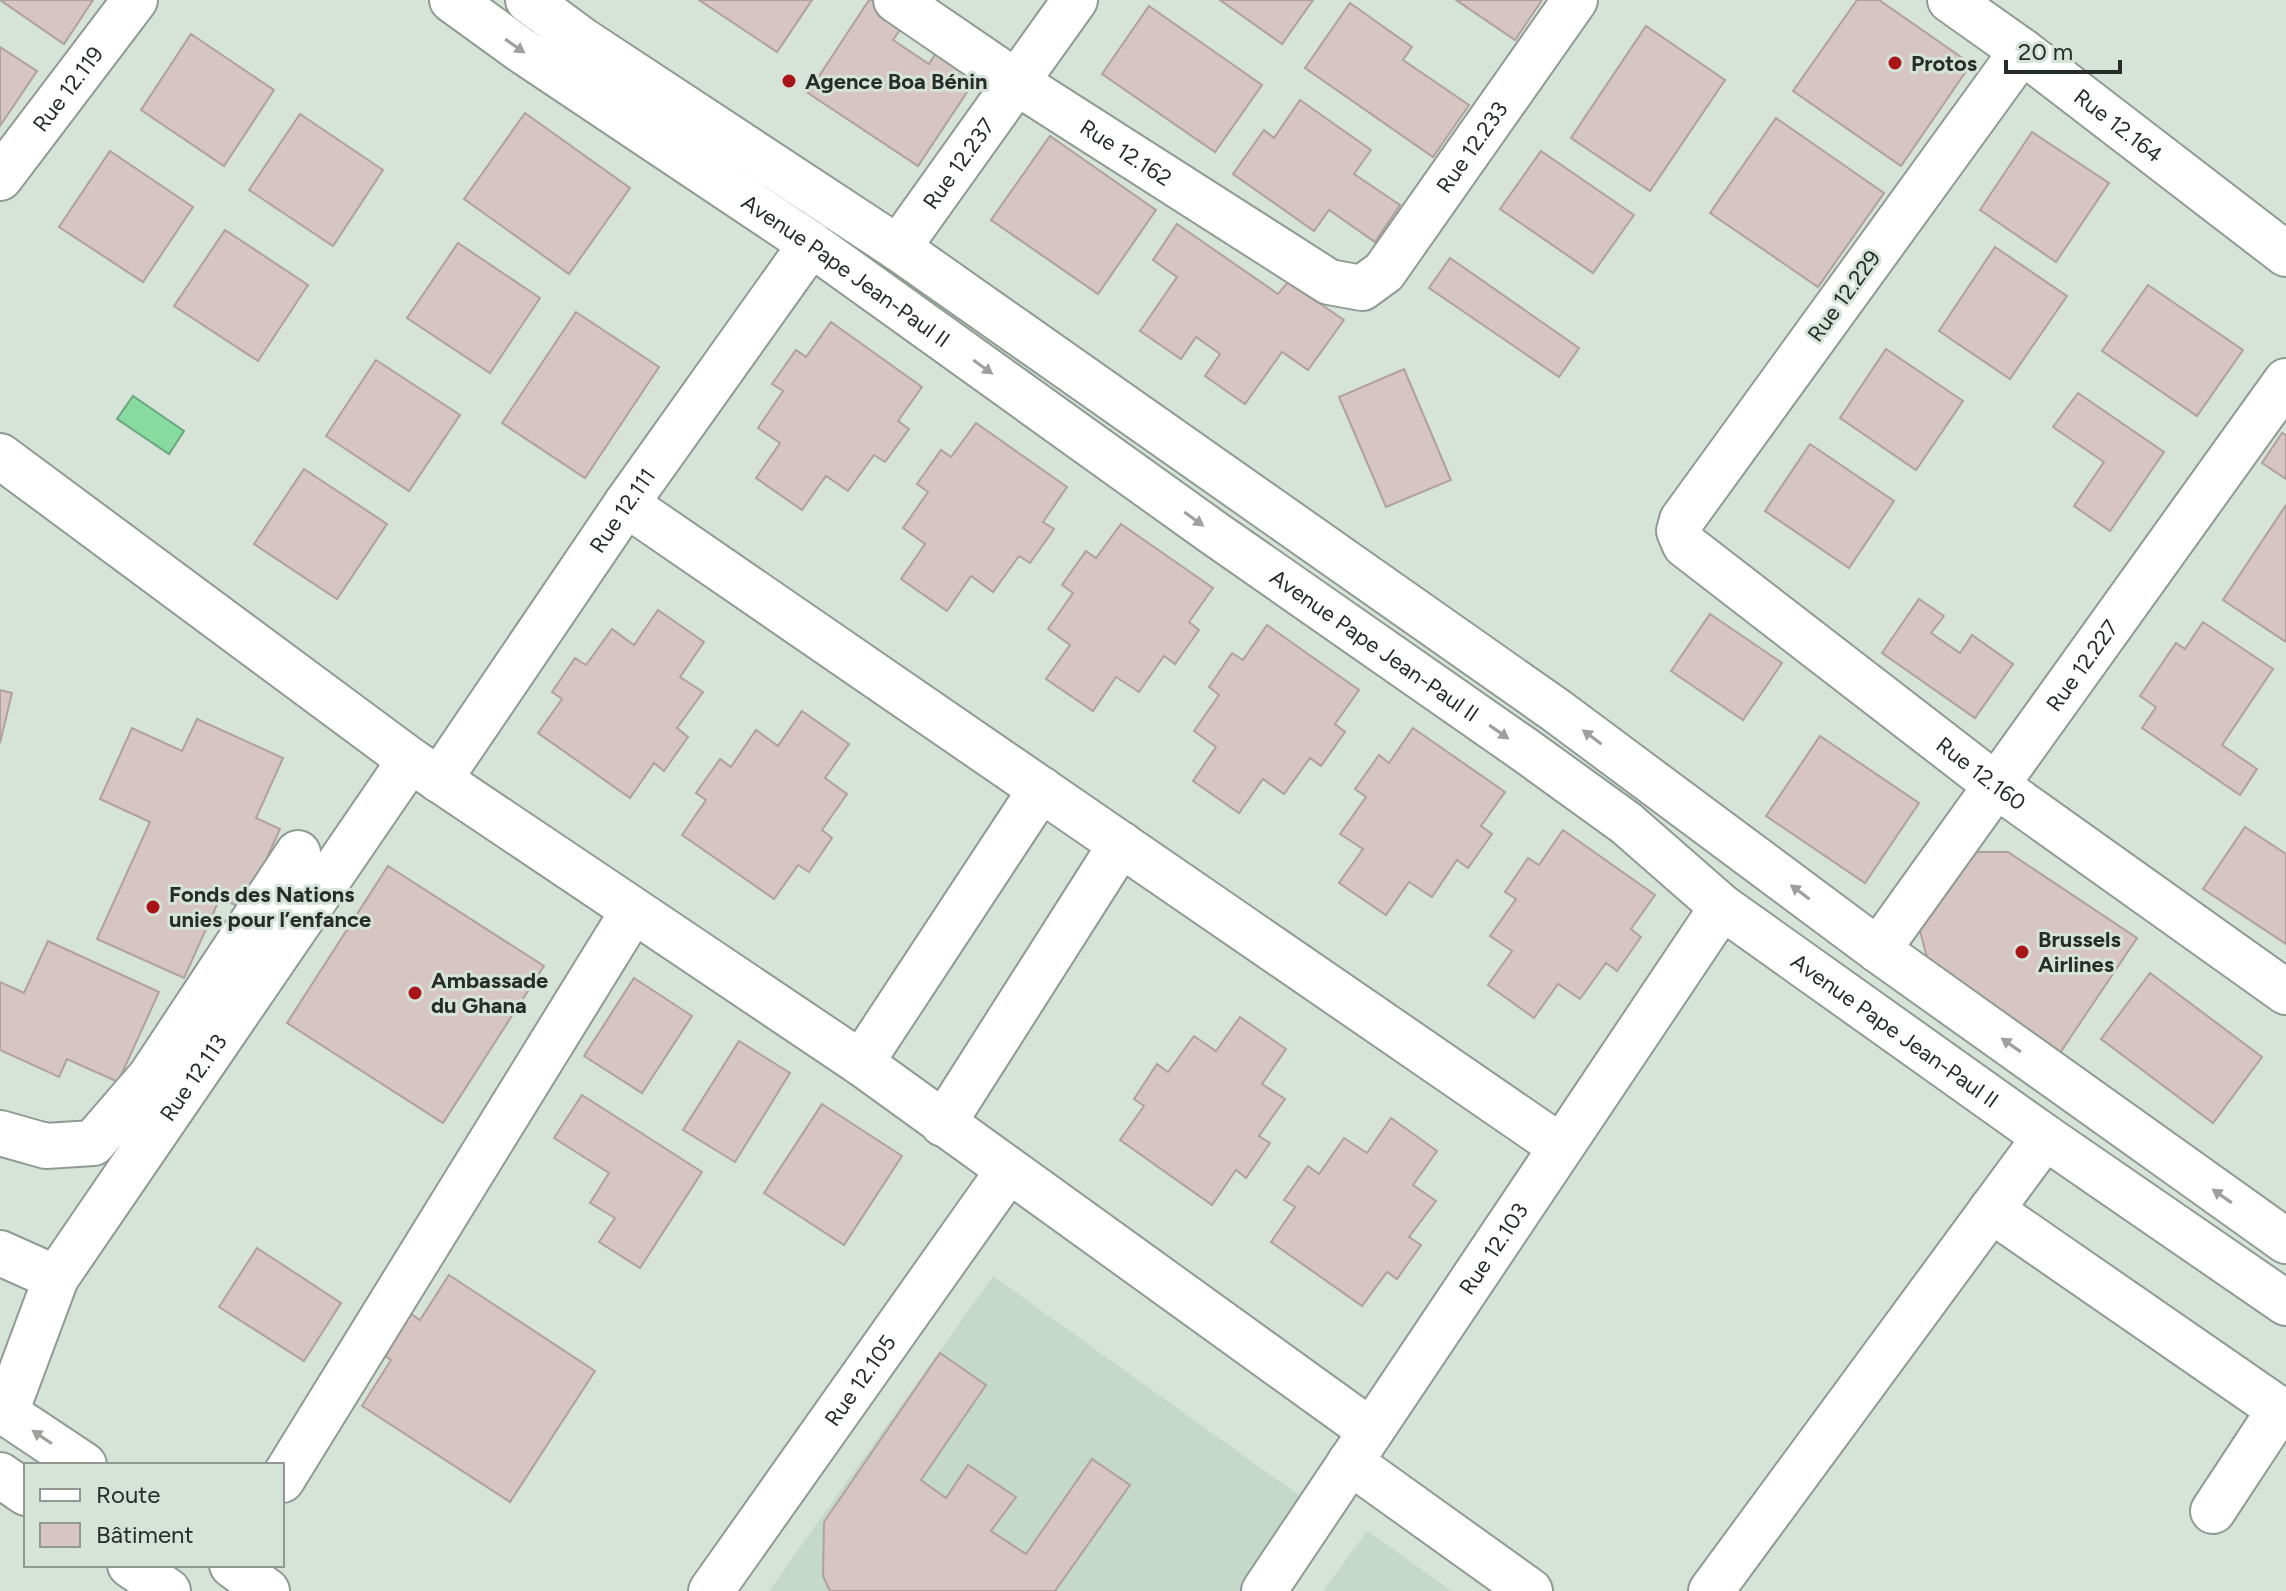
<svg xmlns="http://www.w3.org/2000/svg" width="2286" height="1591" font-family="Figtree,sans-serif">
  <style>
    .built { fill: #c5d9ca }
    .water { fill: #87dba0; stroke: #6aa67c; stroke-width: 2 }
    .building { fill: #d6c5c2; stroke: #b0a09e; stroke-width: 2 }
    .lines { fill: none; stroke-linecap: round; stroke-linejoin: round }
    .minor-casing { stroke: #8f9b92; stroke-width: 48 }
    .major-casing { stroke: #8f9b92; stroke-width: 48 }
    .minor { stroke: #fff; stroke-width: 44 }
    .major { stroke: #fff; stroke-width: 44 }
    .oneway { fill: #9ea09e }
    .poi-dot { fill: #a81417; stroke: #d6e3d9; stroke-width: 3 }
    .labels { text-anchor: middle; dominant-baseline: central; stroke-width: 6; stroke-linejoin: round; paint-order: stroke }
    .poi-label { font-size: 22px; font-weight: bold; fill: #272c28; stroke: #d6e3d9; text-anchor: start }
    .street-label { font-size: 22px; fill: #272c28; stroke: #d6e3d9 }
  </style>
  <rect width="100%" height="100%" fill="#d6e3d9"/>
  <g class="built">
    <path d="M993,1276l314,225 -64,90h-474z"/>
    <path d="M1367,1531l85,60h-129z"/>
  </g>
  <path class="water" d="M133,396l51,35 -15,23 -52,-35z"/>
  <g class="building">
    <path d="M0,0h93l-29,44z"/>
    <path d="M699,0h113l-35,52z"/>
    <path d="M869,0h12l27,18 -15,22 36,24 14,-22 40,26 -65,98 -110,-73z"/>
    <path d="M1220,0h93l-31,44z"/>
    <path d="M1456,0h86l-27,40z"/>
    <path d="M1857,0h22l92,64 -70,102 -108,-75z"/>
    <path d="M1350,3l62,44 -9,13 66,45 -36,52 -128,-89z"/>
    <path d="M1149,6l113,79 -47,67 -113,-78z"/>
    <path d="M1646,26l79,54 -75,111 -79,-53z"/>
    <path d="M191,34l83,56 -50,76 -83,-56z"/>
    <path d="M0,47l37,24 -37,55z"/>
    <path d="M1300,100l71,50 -17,24 46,31 -25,37 -46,-32 -15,21 -81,-57 31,-44 10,8z"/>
    <path d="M525,113l105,75 -61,86 -105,-75z"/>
    <path d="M300,114l83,56 -50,76 -84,-56z"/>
    <path d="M1776,118l108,75 -66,94 -108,-74z"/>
    <path d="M2032,132l77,51 -53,79 -76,-52z"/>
    <path d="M1050,136l106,74 -58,84 -107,-74z"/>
    <path d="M110,151l83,56 -50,75 -84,-55z"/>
    <path d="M1541,151l93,64 -41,58 -93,-64z"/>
    <path d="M1177,224l101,70 10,-12 56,38 -36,50 -26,-18 -37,52 -40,-28 15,-22 -24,-17 -15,22 -41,-28 37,-54 -24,-17z"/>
    <path d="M225,230l83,55 -50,76 -84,-55z"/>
    <path d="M458,243l82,55 -50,75 -83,-55z"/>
    <path d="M1995,247l72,49 -57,83 -71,-48z"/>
    <path d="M1450,258l129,90 -20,29 -130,-89z"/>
    <path d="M2148,285l95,65 -46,66 -95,-65z"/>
    <path d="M576,312l83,55 -74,111 -83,-55z"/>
    <path d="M831,322l91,65 -24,34 11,8 -24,33 -11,-7 -26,36 -22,-15 -24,34 -46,-32 24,-35 -22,-15 25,-37 -11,-7 24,-34 10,7z"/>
    <path d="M1886,349l77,52 -47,69 -76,-52z"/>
    <path d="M376,360l84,55 -51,76 -83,-55z"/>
    <path d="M1404,369l47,111 -65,27 -47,-110z"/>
    <path d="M2078,393l86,59 -54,79 -36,-25 30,-44 -51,-35z"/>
    <path d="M976,423l91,64 -24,35 11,7 -24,34 -11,-7 -26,36 -22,-16 -24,35 -46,-32 24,-35 -22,-16 25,-36 -11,-8 24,-34 10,7z"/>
    <path d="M2282,433l4,2v44l-24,-16z"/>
    <path d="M1810,444l84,57 -45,67 -84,-57z"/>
    <path d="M304,469l83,55 -50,75 -83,-55z"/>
    <path d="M2286,505v137l-63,-42z"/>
    <path d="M1121,524l92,64 -24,34 10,8 -24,34 -11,-8 -25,36 -23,-15 -23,34 -47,-32 24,-34 -22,-16 25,-36 -11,-8 24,-34 10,7z"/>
    <path d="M1919,599l25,17 -13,17 29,20 12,-18 41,29 -38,54 -93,-65z"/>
    <path d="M658,610l46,32 -24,35 23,15 -26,36 11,9 -24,34 -10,-8 -24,35 -92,-65 24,-34 -10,-7 23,-34 11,7 26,-36 22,16z"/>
    <path d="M1710,614l72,49 -39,57 -72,-49z"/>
    <path d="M2203,622l70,47 -51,76 35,24 -17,26 -98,-67 14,-21 -16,-11 36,-53 9,6z"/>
    <path d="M1267,625l92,65 -24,34 10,8 -24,34 -11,-8 -26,36 -21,-15 -24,34 -46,-32 23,-34 -22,-16 25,-36 -10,-8 23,-34 11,7z"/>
    <path d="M0,690l12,3 -12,50z"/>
    <path d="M802,711l47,33 -24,34 22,16 -25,36 10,8 -23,34 -11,-7 -24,34 -92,-64 24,-35 -10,-7 24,-34 11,8 25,-37 22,16z"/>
    <path d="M197,719l86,39 -27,60 24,11 -36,80 -24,-11 -36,80 -87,-39 53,-117 -50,-23 32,-71 50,23z"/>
    <path d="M1413,728l92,64 -24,34 11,8 -24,34 -11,-8 -25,37 -23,-15 -23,33 -47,-32 24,-34 -23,-15 26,-37 -11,-8 24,-34 10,8z"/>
    <path d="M1820,736l99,67 -54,80 -99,-67z"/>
    <path d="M2245,827l41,27v90l-83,-55z"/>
    <path d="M1563,830l92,65 -24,34 10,8 -24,34 -11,-8 -26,36 -22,-15 -24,34 -46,-33 24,-34 -22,-15 26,-37 -11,-7 23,-34 11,7z"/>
    <path d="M1973,852h35l129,86 -77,115 -131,-88 -9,-34z"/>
    <path d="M388,866l156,100 -101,157 -156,-100z"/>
    <path d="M48,941l111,51 -41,90 -51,-23 -8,18 -59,-27v-68l24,11z"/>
    <path d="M2150,973l112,84 -49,66 -112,-84z"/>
    <path d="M634,978l58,38 -50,77 -58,-37z"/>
    <path d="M1240,1017l46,32 -24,35 23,15 -26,37 11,7 -24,35 -10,-8 -24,35 -92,-65 24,-34 -10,-7 23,-35 11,8 26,-36 22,15z"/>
    <path d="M739,1041l51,32 -55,89 -52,-32z"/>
    <path d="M582,1095l120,77 -62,96 -41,-26 16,-24 -25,-15 19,-30 -55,-35z"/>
    <path d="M822,1104l80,52 -58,89 -80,-52z"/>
    <path d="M1391,1118l46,33 -24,34 23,16 -27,36 12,8 -24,34 -10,-7 -25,34 -91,-64 24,-35 -11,-7 24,-34 11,8 25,-36 23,15z"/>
    <path d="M257,1248l84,55 -37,58 -85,-54z"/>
    <path d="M449,1275l146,96 -85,131 -148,-96 29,-46 -27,-18 26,-42 30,20z"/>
    <path d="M940,1353l46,32 -65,95 25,18 22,-33 48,32 -25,34 35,23 66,-95 38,26 -75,106h-225l-7,-15 1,-54z"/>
  </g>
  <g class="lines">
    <defs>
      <g id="minor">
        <path id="s1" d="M896,0l120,82 313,200 33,6 22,-16 191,-272"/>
        <path id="s2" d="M1950,0l72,51 264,203"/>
        <path id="s3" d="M2022,51l-340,469 -3,11 6,14 312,241 289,206"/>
        <path id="s4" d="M0,178l135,-178"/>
        <path id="s5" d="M898,248l177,-248"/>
        <path d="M0,456l410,304 451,303 510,368"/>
        <path d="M626,504l935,643"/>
        <path id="s6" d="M439,780l187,-276 185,-260"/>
        <path id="s7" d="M1878,950l408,-569"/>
        <path d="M861,1063l180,-274"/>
        <path d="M943,1124l178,-280"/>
        <path d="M0,1133l46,13 47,-3 57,-66 148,-224"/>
        <path d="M1991,1210l295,204"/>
        <path d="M0,1253l56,25"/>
        <path id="s8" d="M6,1412l50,-134 354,-518"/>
        <path d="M1350,1462l180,129"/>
        <path d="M282,1480l351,-569"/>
        <path d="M2213,1511l67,-102"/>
        <path id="s9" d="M711,1591l297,-420"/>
        <path id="s10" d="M1264,1591l458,-684"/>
        <path d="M1711,1591l334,-454"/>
      </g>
      <g id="major">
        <path id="s11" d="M452,0l69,50 290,194 400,287 314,219 101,73 96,84 323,230 241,166"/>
        <path d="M528,0l54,40 316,208 659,463 321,239 408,291"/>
        <path d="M0,1409l84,56"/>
        <path d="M0,1475l26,18"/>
        <path d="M130,1565l38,26"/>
        <path d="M232,1565l35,26"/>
      </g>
    </defs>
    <use href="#minor" class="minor-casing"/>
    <use href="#major" class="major-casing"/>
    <use href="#minor" class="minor"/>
    <use href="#major" class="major"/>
  </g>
  <defs><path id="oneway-solid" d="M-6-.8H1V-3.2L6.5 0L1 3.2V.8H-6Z" transform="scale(2)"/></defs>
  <g class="oneway">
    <use href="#oneway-solid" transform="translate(515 46) rotate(35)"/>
    <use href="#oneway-solid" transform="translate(983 367) rotate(36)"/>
    <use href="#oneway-solid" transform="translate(1194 519) rotate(36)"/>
    <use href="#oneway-solid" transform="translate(1499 732) rotate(35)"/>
    <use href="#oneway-solid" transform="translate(1592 737) rotate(-143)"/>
    <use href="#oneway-solid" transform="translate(1800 892) rotate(-143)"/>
    <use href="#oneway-solid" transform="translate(2011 1045) rotate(-145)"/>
    <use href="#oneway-solid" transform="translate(2222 1196) rotate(-145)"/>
    <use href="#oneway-solid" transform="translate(42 1437) rotate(-146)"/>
  </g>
  <g class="poi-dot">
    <circle cx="1895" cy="63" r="8"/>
    <circle cx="789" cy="81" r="8"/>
    <circle cx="153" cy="907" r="8"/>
    <circle cx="2022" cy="952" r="8"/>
    <circle cx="415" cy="993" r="8"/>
  </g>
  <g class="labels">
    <g class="poi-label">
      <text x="1911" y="63">Protos</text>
      <text x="805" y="81">Agence Boa Bénin</text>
      <text x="169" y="894">Fonds des Nations<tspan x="169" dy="25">unies pour l’enfance</tspan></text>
      <text x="2038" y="939">Brussels<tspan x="2038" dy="25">Airlines</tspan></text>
      <text x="431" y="980">Ambassade<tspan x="431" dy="25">du Ghana</tspan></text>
    </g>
    <g class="street-label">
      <text stroke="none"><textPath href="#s4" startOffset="112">Rue 12.119</textPath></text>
      <text stroke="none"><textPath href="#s2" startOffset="210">Rue 12.164</textPath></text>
      <text stroke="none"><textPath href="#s1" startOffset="730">Rue 12.233</textPath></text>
      <text stroke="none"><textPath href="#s1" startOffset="276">Rue 12.162</textPath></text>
      <text stroke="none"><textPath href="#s5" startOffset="104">Rue 12.237</textPath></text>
      <text stroke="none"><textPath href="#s11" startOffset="478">Avenue Pape Jean-Paul II</textPath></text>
      <text transform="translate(1844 296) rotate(-54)">Rue 12.229</text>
      <text stroke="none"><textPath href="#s6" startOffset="326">Rue 12.111</textPath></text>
      <text stroke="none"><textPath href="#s11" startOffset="1126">Avenue Pape Jean-Paul II</textPath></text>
      <text stroke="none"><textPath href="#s7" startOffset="350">Rue 12.227</textPath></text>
      <text stroke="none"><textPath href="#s3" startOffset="980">Rue 12.160</textPath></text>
      <text stroke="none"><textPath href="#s11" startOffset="1774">Avenue Pape Jean-Paul II</textPath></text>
      <text stroke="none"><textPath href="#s8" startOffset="386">Rue 12.113</textPath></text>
      <text stroke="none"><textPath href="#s10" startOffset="412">Rue 12.103</textPath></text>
      <text stroke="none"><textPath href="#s9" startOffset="258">Rue 12.105</textPath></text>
    </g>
  </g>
  <rect x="24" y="1463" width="260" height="104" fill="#d6e3d9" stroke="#909a92" stroke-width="2"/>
  <rect x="40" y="1489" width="40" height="12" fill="#ffffff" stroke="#909a92" stroke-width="2"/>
  <text x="96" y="1503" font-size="24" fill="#272c28">Route</text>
  <rect x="40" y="1523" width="40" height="24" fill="#d6c5c2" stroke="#909a92" stroke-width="2"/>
  <text x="96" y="1543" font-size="24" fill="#272c28">Bâtiment</text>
  <path d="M2006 60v12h114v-12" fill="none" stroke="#272c28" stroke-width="4"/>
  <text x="2018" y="60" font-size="24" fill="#272c28" stroke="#d6e3d9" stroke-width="6" paint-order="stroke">20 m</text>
</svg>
